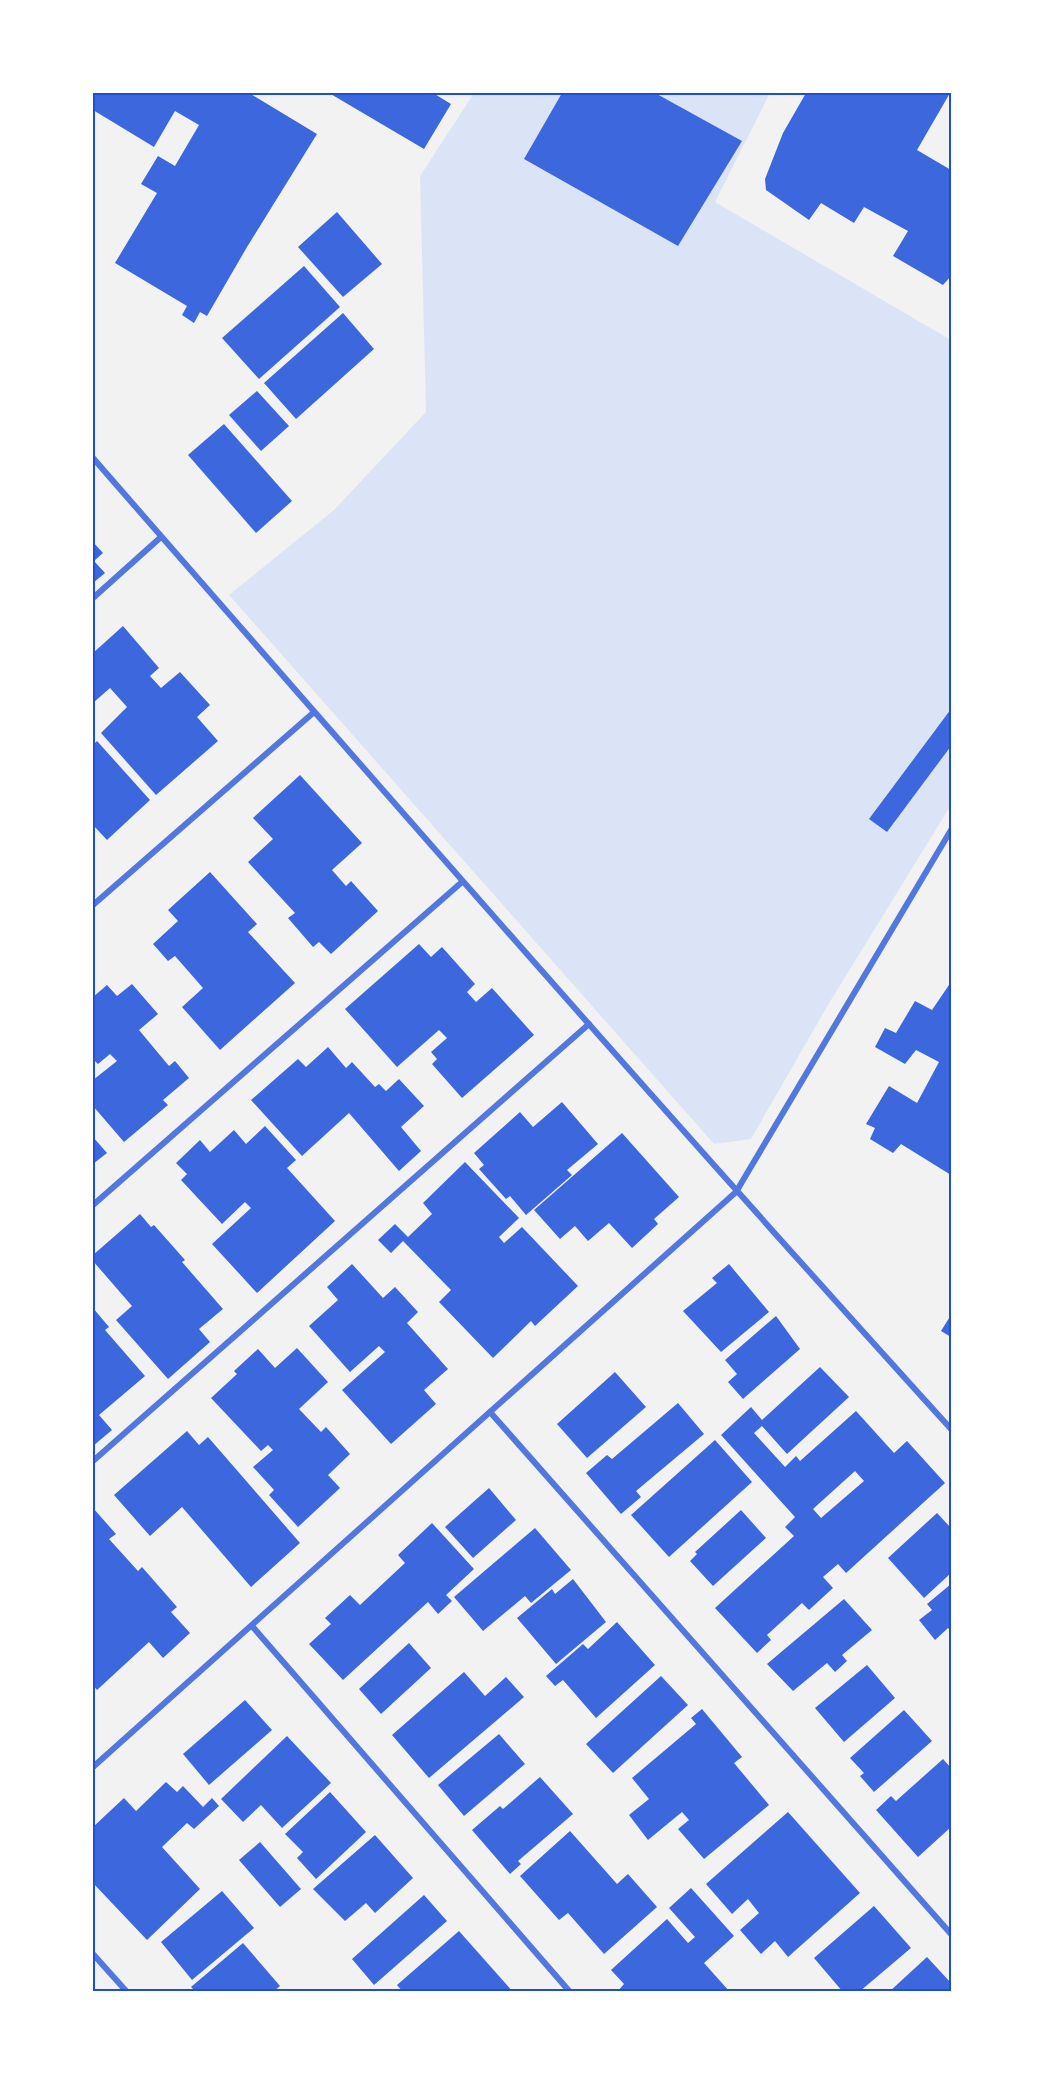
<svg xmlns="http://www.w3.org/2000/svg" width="1044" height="2085" font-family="Quicksand,sans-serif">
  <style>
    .green { fill: #dbe4f7 }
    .building { fill: #3d67dc; fill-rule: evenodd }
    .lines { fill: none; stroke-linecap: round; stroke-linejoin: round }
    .minor { stroke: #5277de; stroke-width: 6 }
    .neatline { fill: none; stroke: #1d4ed8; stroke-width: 2 }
  </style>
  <rect width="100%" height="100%" fill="#f2f2f2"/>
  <path class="green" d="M474,93h296l-55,109 236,138v465l-123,200 -77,134 -37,5 -485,-549 105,-85 92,-98 -6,-236z"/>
  <g class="building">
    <path d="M93,93h156l68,41 -70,113 -40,69 -7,-4 -6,11 -12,-8 5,-9 -72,-43 42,-70 -16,-9 17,-28 17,10 24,-41 -24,-14 -21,36 -61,-37z"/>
    <path d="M329,93h104l18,11 -27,45z"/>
    <path d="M562,93h93l87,48 -64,105 -154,-87z"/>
    <path d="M806,93h144l-33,57 34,20v106l-8,9 -50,-29 15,-25 -44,-24 -10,16 -33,-20 -12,17 -43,-30 -1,-11 18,-46z"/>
    <path d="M337,212l45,52 -39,33 -45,-50z"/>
    <path d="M304,266l36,41 -81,72 -37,-41z"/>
    <path d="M343,313l31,36 -78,70 -32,-36z"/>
    <path d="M257,391l32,35 -28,25 -32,-36z"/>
    <path d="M224,424l68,77 -36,32 -68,-78z"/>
    <path d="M93,542l10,11 -9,8 11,12 -12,10z"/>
    <path d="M123,626l36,42 -9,8 11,12 19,-16 30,33 -13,12 21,24 -62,54 -55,-62 26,-26 -17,-19 -17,15v-50z"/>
    <path d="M951,709v37l-64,86 -18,-13z"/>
    <path d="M97,741l53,59 -43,40 -14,-15v-80z"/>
    <path d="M300,775l62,68 -30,27 14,16 5,-5 27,30 -47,43 -12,-12 -6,5 -25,-29 7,-5 -47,-51 25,-23 -20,-21z"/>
    <path d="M210,872l47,52 -9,8 47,51 -75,67 -38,-43 21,-19 -28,-32 -7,5 -15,-17 25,-23 -10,-11z"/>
    <path d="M419,944l12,13 11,-10 33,37 -8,8 9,10 16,-14 42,47 -72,63 -30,-34 5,-5 -6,-7 16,-14 -8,-8 -42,37 -52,-58z"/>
    <path d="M951,982v193l-50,-31 -8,9 -23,-14 5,-11 -9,-4 23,-38 28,17 22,-41 -23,-12 -11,14 -30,-17 10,-19 11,5 19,-32 17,9z"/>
    <path d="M132,984l26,30 -19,16 30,36 6,-5 14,17 -26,22 5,5 -44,37 -31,-36v-26l24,-19 -7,-7 -12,10 -5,-5v-62l14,-12 10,11z"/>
    <path d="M328,1047l18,21 6,-6 23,25 4,-3 7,7 13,-12 25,27 -23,21 20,24 -22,20 -50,-58 -47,43 -51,-56 47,-41 8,8z"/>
    <path d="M562,1102l36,42 -31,26 5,5 -46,40 -16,-19 -4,3 -27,-30 5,-4 -10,-12 46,-41 13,15z"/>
    <path d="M265,1126l31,34 -9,8 48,53 -78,72 -45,-49 39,-36 -6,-6 -23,22 -41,-44 6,-6 -11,-11 24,-23 10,12 24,-22 12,14z"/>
    <path d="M622,1133l57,64 -25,22 4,5 -26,24 -23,-25 -21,18 -13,-15 -15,13 -26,-29z"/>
    <path d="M93,1137l14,16 -14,11z"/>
    <path d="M465,1162l54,56 -20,19 5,6 18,-16 56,59 -43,40 -4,-5 -38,37 -54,-56 12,-12 -48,-49 -12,12 -13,-13 17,-16 13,13 24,-23 -9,-11z"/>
    <path d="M140,1214l11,13 3,-2 31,35 -3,2 41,47 -24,20 11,13 -42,37 -52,-59 16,-14 -39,-45v-6z"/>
    <path d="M352,1264l31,34 12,-11 23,25 -11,11 41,46 -24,21 12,14 -45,40 -49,-54 43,-38 -6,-6 -29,26 -41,-46 29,-26 -11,-13z"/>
    <path d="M729,1264l40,48 -48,40 -38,-41 34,-28 -5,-5z"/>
    <path d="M93,1308l16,19 -4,3 40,46 -46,39 13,15 -19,16z"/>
    <path d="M951,1315v22l-10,-6z"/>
    <path d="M776,1316l24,33 -57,50 -15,-17 9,-8 -12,-14z"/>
    <path d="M297,1348l31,34 -29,27 22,23 5,-5 24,27 -22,21 12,13 -42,39 -29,-32 5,-5 -21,-23 20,-17 -5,-5 -7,6 -50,-53 26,-24 -3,-3 24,-22 17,19z"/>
    <path d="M820,1367l29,30 -62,57 -25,-28 -8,7 31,34 11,-11 4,5 56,-50 38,42 13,-12 38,42 -99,90 -8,-9 -15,13 10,11 -24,22 -7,-7 -35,32 4,5 -14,13 -42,-45 79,-72 -9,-9 10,-10 -74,-82 30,-28 11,13zM855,1471l9,10 -43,37 -8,-9z"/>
    <path d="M615,1372l31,35 -59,51 -30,-34z"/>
    <path d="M678,1403l26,31 -68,57 5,6 -20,17 -35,-41 21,-18 5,4z"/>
    <path d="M187,1431l12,14 9,-8 92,106 -49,44 -69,-80 -32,29 -36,-41z"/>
    <path d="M715,1440l37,42 -83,75 -38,-42z"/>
    <path d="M489,1488l27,32 -43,38 -28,-31z"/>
    <path d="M93,1508l23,26 -7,5 29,32 4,-4 35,40 -6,5 19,21 -27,25 -14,-16 -52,48 -4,-5z"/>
    <path d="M741,1510l25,28 -53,48 -23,-25 7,-7 -2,-2z"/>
    <path d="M937,1513l14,15v45l-27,25 -36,-40z"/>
    <path d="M432,1523l42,46 -28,26 6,6 -14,13 -10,-12 -85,78 -34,-36 22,-20 -6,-6 25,-23 10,10 45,-42 -7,-8z"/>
    <path d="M535,1528l36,42 -40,33 -6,-7 -42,35 -29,-34z"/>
    <path d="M573,1579l33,43 -50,42 -39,-46 35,-29 3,5z"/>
    <path d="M951,1584v47l-3,-3 -13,12 -16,-20 13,-10 -5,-6z"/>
    <path d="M844,1599l28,31 -30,25 5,6 -12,11 -8,-9 -34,28 -26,-27z"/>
    <path d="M617,1622l38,43 -59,53 -33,-38 -8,6 -9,-10 37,-32 5,5z"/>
    <path d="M409,1643l22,25 -50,46 -22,-25z"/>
    <path d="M867,1665l28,33 -51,44 -29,-34z"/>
    <path d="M464,1672l21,24 21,-19 18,20 -95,81 -37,-43z"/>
    <path d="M661,1676l27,29 -75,68 -27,-29z"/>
    <path d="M245,1700l27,30 -63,55 -26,-31z"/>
    <path d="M702,1709l40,48 -8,6 35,42 -65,54 -26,-30 11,-9 -7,-8 -34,28 -19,-25 20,-16 -17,-21 64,-54 -5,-6z"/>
    <path d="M904,1710l28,31 -58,51 -14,-16 4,-3 -14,-15z"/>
    <path d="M499,1734l26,30 -61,52 -26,-31z"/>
    <path d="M287,1736l44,47 -49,45 -21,-23 -18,17 -22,-23z"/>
    <path d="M943,1759l8,9v59l-33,30 -42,-47 15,-14 5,5z"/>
    <path d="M540,1777l33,37 -55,47 3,3 -11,10 -38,-44 28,-24 3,3z"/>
    <path d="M166,1782l11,10 6,-6 20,21 9,-9 7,8 -25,23 -7,-6 -25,24 38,42 -53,51 -54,-57v-56l31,-29 12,13z"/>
    <path d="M330,1792l36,40 -50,47 -19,-21 6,-6 -18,-18z"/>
    <path d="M788,1812l72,81 -72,64 -13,-16 -14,13 -21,-24 19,-17 -11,-14 -16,15 -26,-30z"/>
    <path d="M570,1831l47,53 11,-10 29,33 -53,47 -36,-41 -9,7 -39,-44z"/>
    <path d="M375,1835l38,43 -38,35 -9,-10 -21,18 -32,-32z"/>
    <path d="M260,1842l41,47 -21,18 -41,-47z"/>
    <path d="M691,1888l43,48 -30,27 26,29h-113l7,-8 -13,-14 56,-51 21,24 7,-6 -26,-29z"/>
    <path d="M222,1891l32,37 -62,52 -31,-38z"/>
    <path d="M424,1895l23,26 -73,64 -22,-26z"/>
    <path d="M874,1906l37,42 -52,44h-16l-29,-34z"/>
    <path d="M459,1931l54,61h-110l-6,-7z"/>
    <path d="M243,1943l37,43 -7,6h-77l-5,-5z"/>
    <path d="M927,1957l24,26v9h-62z"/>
  </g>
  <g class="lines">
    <g class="minor">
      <path d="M93,458c284,326 568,651 858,971"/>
      <path d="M93,598l68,-61"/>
      <path d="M93,905l220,-192"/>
      <path d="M93,1205l369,-323"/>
      <path d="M490,1412l461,522"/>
      <path d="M93,1461l496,-437"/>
      <path d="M252,1626l318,366"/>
      <path d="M93,1767l643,-575 215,-362"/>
      <path d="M93,1954l34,38"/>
    </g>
  </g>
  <rect width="1044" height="2085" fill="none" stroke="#ffffff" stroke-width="189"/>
  <rect x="94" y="94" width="856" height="1896" class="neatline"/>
</svg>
